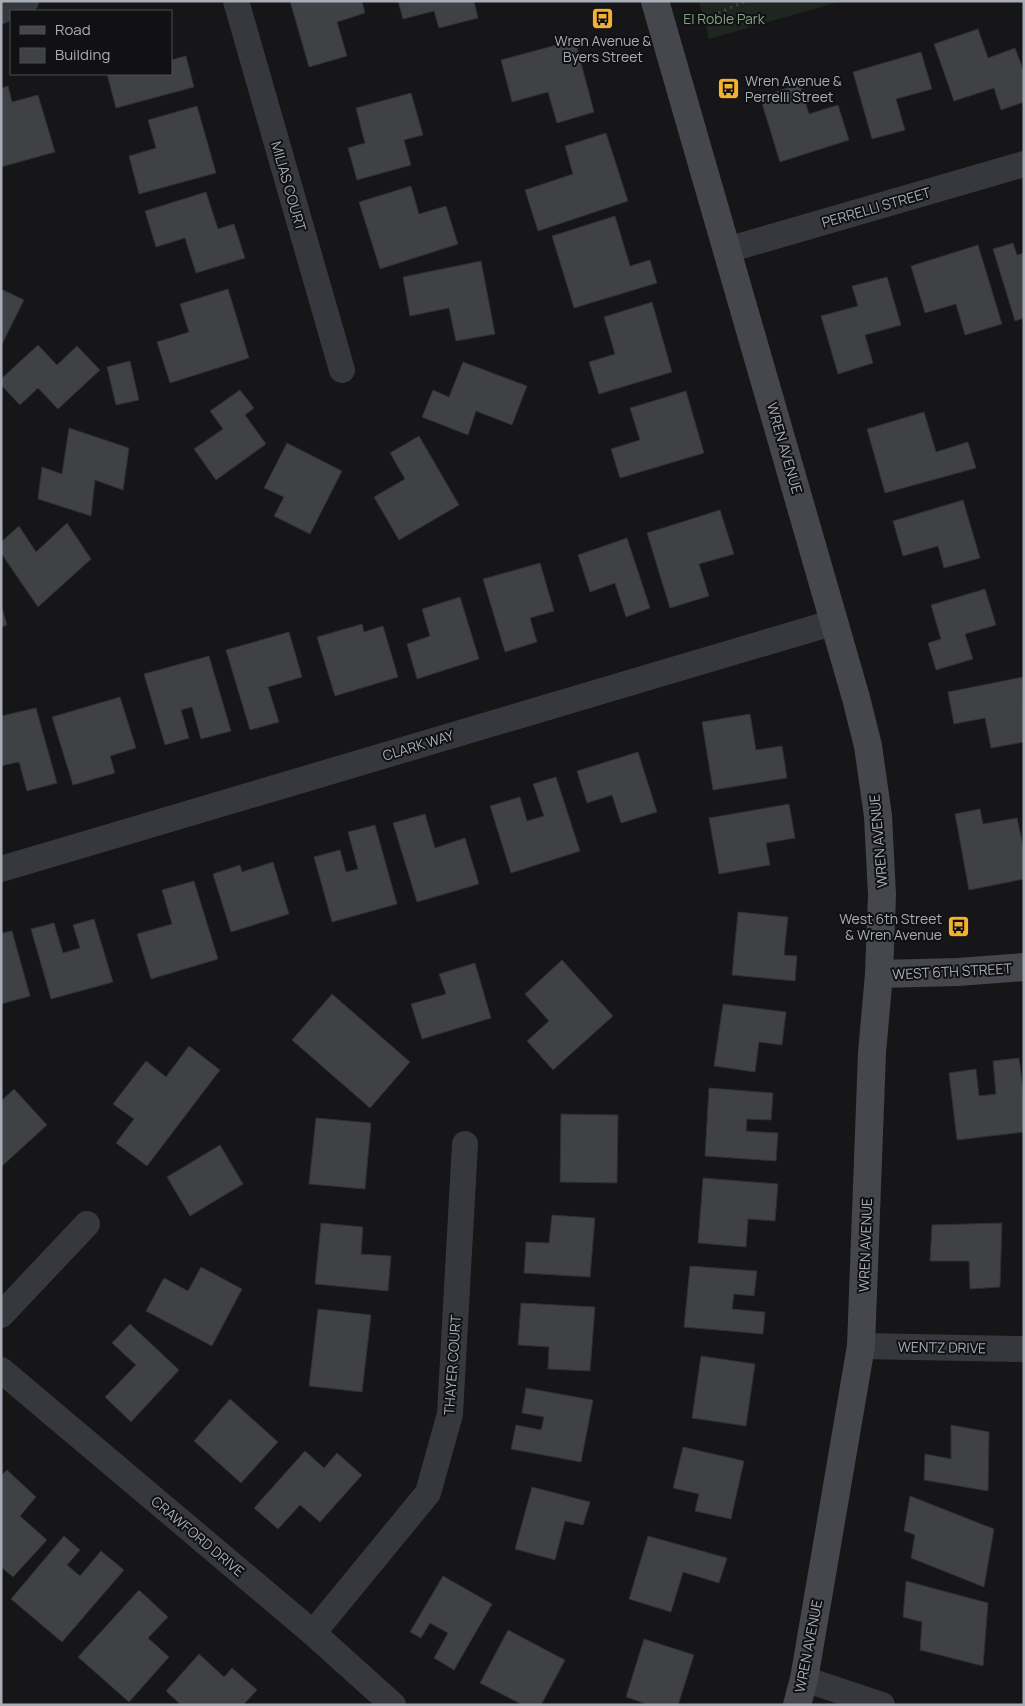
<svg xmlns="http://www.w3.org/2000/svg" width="1025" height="1706" font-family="Manrope,sans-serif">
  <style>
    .green { fill: #1e261f }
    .building { fill: #404145; stroke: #303034 }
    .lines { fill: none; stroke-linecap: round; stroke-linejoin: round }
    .path { stroke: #3d3f44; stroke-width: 3; stroke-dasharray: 2.5 4; stroke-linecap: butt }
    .street { stroke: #37383d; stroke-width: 26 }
    .secondary { stroke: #45474d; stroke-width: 28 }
    .labels { text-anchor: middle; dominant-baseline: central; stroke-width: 4; stroke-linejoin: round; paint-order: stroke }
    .park-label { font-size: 14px; fill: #7fa381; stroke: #111113 }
    .poi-label { font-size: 14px; fill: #a8adb8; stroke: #111113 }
    .street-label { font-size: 14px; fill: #a8adb8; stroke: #111113 }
  </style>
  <rect width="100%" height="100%" fill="#161618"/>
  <path class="green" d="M699,1h143l-133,38z"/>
  <g class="building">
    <path d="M290,1h72l3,12 -28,9 10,34 -38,11z"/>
    <path d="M398,1h76l4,17 -39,10 -5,-17 -31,8z"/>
    <path d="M978,29l10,29 27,-10 9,24v30l-23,8 -7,-22 -40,13 -20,-57z"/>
    <path d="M575,40l19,72 -37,11 -9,-31 -36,10 -11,-42z"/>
    <path d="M921,52l11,37 -36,10 9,31 -33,9 -19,-67z"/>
    <path d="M186,56l8,31 -78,21 -9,-34h64v-14z"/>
    <path d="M800,84l9,30 29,-9 11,35 -69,22 -20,-65z"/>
    <path d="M8,86l4,16 26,-7 17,57 -54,15v-79z"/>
    <path d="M411,93l12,42 -19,5 7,25 -54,15 -9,-32 17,-5 -9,-35z"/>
    <path d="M197,106l19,67 -77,21 -10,-38 27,-8 -8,-28z"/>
    <path d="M606,133l22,68 -90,30 -13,-41 48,-16 -8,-28z"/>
    <path d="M411,186l8,28 27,-8 12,38 -78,25 -21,-67z"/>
    <path d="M206,192l12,37 16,-5 11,34 -49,15 -11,-35 -29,9 -11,-36z"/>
    <path d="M615,216l15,50 20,-6 7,23 -83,25 -22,-72z"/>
    <path d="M1013,243l4,12 7,-2v65l-9,3 -22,-72z"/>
    <path d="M978,245l24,79 -37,11 -9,-31 -31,9 -14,-47z"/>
    <path d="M481,261l14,73 -39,7 -7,-33 -39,8 -7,-39z"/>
    <path d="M887,277l14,48 -36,10 8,28 -35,11 -17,-58 37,-10 -6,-20z"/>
    <path d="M1,289l23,11 -23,46z"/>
    <path d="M228,289l21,69 -79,25 -13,-41 32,-10 -9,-28z"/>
    <path d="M652,302l20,70 -73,22 -10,-32 26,-8 -11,-37z"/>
    <path d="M38,345l19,20 20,-19 23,24 -42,39 -20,-21 -18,17 -19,-20v-6z"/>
    <path d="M130,361l9,39 -23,5 -9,-38z"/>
    <path d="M463,362l64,24 -15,39 -36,-14 -8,24 -46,-18 11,-27 16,7z"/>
    <path d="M240,390l14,18 -9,7 21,29 -50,36 -22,-31 29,-20 -13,-18z"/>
    <path d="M686,391l18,62 -84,25 -9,-29 29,-9 -10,-32z"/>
    <path d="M924,412l12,40 32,-10 8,26 -91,25 -18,-64z"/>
    <path d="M69,428l60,20 -6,42 -28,-10 -4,36 -53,-17 4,-32 20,7z"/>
    <path d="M419,436l40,69 -60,35 -25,-43 31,-18 -15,-26z"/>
    <path d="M287,443l55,28 -32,63 -36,-18 10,-19 -20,-9z"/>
    <path d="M963,500l17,58 -36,10 -6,-22 -35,10 -10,-35z"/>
    <path d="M720,510l14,44 -35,10 10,32 -39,12 -23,-75z"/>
    <path d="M67,523l24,36 -53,48 -37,-54v-11l18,-16 17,26z"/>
    <path d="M627,538l23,70 -24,9 -11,-34 -25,9 -12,-37z"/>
    <path d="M540,563l14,48 -24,7 7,24 -32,10 -22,-73z"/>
    <path d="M985,589l11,36 -31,9 8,25 -37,11 -8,-27 13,-4 -10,-34z"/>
    <path d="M460,597l19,62 -62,20 -10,-35 23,-8 -8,-27z"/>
    <path d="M1,605l6,20 -6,2z"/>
    <path d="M362,624l2,8 19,-6 15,51 -63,19 -18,-59z"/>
    <path d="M289,632l13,45 -34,10 11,35 -29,8 -24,-80z"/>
    <path d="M209,656l22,75 -30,8 -9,-32 -11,3 8,28 -24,7 -21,-71z"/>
    <path d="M1023,677l1,65 -33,6 -6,-30 -31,6 -6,-32z"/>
    <path d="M120,697l16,51 -26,8 5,17 -42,12 -21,-68z"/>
    <path d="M36,708l21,75 -30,8 -8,-29 -18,4v-50z"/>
    <path d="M750,714l6,36 26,-4 5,32 -74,12 -11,-68z"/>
    <path d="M638,752l19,60 -36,11 -9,-28 -25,8 -10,-32z"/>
    <path d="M556,777l24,74 -69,22 -21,-67 30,-9 7,24 17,-5 -11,-32z"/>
    <path d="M789,804l6,34 -29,5 4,22 -51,9 -10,-56z"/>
    <path d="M980,809l3,15 34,-6 7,33v28l-55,11 -14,-76z"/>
    <path d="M425,814l10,34 30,-10 14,46 -62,18 -24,-79z"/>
    <path d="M375,825l22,79 -65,18 -18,-65 26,-7 6,22 12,-3 -10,-37z"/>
    <path d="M273,862l16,52 -58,18 -18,-58 27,-9 2,7z"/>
    <path d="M194,881l24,78 -67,20 -14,-45 35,-10 -10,-34z"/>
    <path d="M738,912l50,5 -4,38 13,1 -2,25 -63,-6z"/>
    <path d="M94,919l19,63 -62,17 -20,-70 23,-6 9,30 17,-5 -7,-23z"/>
    <path d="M12,931l18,65 -29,8v-71z"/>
    <path d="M562,960l51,56 -60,54 -26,-29 22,-20 -24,-27z"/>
    <path d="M475,963l16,55 -69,21 -11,-35 35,-10 -7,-20z"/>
    <path d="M332,994l78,68 -40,46 -78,-68z"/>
    <path d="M723,1004l63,8 -4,33 -23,-3 -4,30 -41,-6z"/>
    <path d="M189,1046l31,24 -73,96 -31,-23 18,-24 -21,-15 33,-43 20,16z"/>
    <path d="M1019,1058l5,40v34l-67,8 -8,-67 27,-4 3,27 17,-2 -3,-33z"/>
    <path d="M709,1088l64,5 -2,27 -24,-1 -1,12 32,2 -2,28 -71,-5z"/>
    <path d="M14,1089l33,36 -46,42v-66z"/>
    <path d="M561,1114l57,1 -1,68 -57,-1z"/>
    <path d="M316,1118l55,5 -6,66 -56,-5z"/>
    <path d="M220,1145l23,39 -53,32 -23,-39z"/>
    <path d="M703,1178l75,6 -3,37 -27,-2 -2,28 -48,-4z"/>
    <path d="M552,1215l43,3 -5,59 -66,-4 2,-31 23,1z"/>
    <path d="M321,1223l42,4 -2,27 30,2 -3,35 -73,-7z"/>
    <path d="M1002,1223l-2,64 -30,2 -1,-28h-39l2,-36z"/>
    <path d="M690,1266l67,5 -3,25 -20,-2 -2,15 33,3 -2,22 -79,-7z"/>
    <path d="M201,1267l41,22 -30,57 -66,-35 18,-33 24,13z"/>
    <path d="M521,1303l74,4 -5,64 -42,-2 1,-22 -31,-2z"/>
    <path d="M318,1309l53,6 -9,77 -53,-6z"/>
    <path d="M130,1324l49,46 -48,52 -26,-25 31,-32 -24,-22z"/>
    <path d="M701,1356l54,8 -9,62 -54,-8z"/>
    <path d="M526,1388l67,12 -12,62 -70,-13 5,-24 25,5 3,-13 -22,-4z"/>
    <path d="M230,1399l48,43 -37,41 -47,-42z"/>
    <path d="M951,1425l38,7 -1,59 -64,-11 1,-26 26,5z"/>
    <path d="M683,1447l61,14 -13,58 -36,-8 4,-17 -26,-6z"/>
    <path d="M305,1451l19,17 13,-15 25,22 -42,47 -20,-17 -22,24 -24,-21z"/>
    <path d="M7,1470l29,27 -16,19 27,24 -34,37 -12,-10v-91z"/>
    <path d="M532,1487l58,15 -7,23 -18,-4 -10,39 -40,-11z"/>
    <path d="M910,1496l84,33 -10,58 -73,-29 4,-23 -11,-4z"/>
    <path d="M64,1536l16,14 -13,15 13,11 21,-25 23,19 -62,72 -51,-43z"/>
    <path d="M648,1536l79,22 -8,25 -36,-11 -12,40 -42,-13z"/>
    <path d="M443,1576l49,28 -38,66 -20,-12 14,-25 -18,-10 -9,15 -11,-6z"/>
    <path d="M906,1581l82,22 -5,63 -63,-16 2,-28 -19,-5z"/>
    <path d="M139,1590l29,27 -20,21 21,19 -40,45 -51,-45z"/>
    <path d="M508,1630l57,30 -24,45h-18l-43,-22z"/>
    <path d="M644,1639l50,16 -16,50h-29l-23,-8z"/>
    <path d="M199,1654l25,23 8,-9 25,22 -14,15h-62l-15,-14z"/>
  </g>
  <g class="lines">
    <path class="path" d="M718,13l28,-12"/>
    <g class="street">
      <path d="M236,1l106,369"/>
      <path d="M1,11l25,-10"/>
      <path d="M727,250l297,-86"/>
      <path d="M1,869l834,-247"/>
      <path d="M1,1315l86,-91"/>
      <path d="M861,1346l163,3"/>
      <path d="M1,1370l312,263 80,72"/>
      <path d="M313,1633l115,-140 22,-79 15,-270"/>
      <path d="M804,1679l78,26"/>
    </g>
    <g class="secondary">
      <path d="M655,1l201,697 12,48 10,70 4,79 -3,79 -7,79 -11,293 -57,333 -7,26"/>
      <path d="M879,974l79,-2 66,-5"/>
    </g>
  </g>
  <defs>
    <symbol id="bus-square" viewBox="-11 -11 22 22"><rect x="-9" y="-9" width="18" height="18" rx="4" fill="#f2b134" stroke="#111113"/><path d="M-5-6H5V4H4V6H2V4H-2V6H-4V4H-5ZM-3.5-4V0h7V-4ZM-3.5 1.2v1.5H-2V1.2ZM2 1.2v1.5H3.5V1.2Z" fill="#111"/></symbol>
  </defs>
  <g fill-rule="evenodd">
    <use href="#bus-square" x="590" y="6" width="25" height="25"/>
    <use href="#bus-square" x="716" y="76" width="25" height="25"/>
    <use href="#bus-square" x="946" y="914" width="25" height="25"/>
  </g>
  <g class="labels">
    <g class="park-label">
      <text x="724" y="18">El Roble Park</text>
    </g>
    <g class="poi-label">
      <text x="603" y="40">Wren Avenue &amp;<tspan x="603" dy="16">Byers Street</tspan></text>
      <text x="745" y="80" text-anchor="start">Wren Avenue &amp;<tspan x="745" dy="16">Perrelli Street</tspan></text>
      <text x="942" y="918" text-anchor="end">West 6th Street<tspan x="942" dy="16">&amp; Wren Avenue</tspan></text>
    </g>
    <g class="street-label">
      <text transform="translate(289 186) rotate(74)">MILIAS COURT</text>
      <text transform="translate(876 207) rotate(-16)">PERRELLI STREET</text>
      <text transform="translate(785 448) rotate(74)">WREN AVENUE</text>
      <text transform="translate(418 745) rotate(-17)">CLARK WAY</text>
      <text transform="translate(878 841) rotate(-95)">WREN AVENUE</text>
      <text transform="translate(952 971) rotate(-3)">WEST 6TH STREET</text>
      <text transform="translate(865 1245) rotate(-88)">WREN AVENUE</text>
      <text transform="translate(942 1347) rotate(1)">WENTZ DRIVE</text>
      <text transform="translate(452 1365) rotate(-86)">THAYER COURT</text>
      <text transform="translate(198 1536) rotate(40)">CRAWFORD DRIVE</text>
      <text transform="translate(808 1646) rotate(-79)">WREN AVENUE</text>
    </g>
  </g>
  <rect width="1025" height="1706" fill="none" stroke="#a8adb8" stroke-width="5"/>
  <rect x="10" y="10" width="162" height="65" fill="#111113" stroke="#4d4f55"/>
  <rect x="20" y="26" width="25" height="8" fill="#45474d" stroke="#4d4f55"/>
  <text x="55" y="35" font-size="15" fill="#a8adb8">Road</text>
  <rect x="20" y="48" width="25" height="15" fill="#404145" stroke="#4d4f55"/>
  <text x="55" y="60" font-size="15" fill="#a8adb8">Building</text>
</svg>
